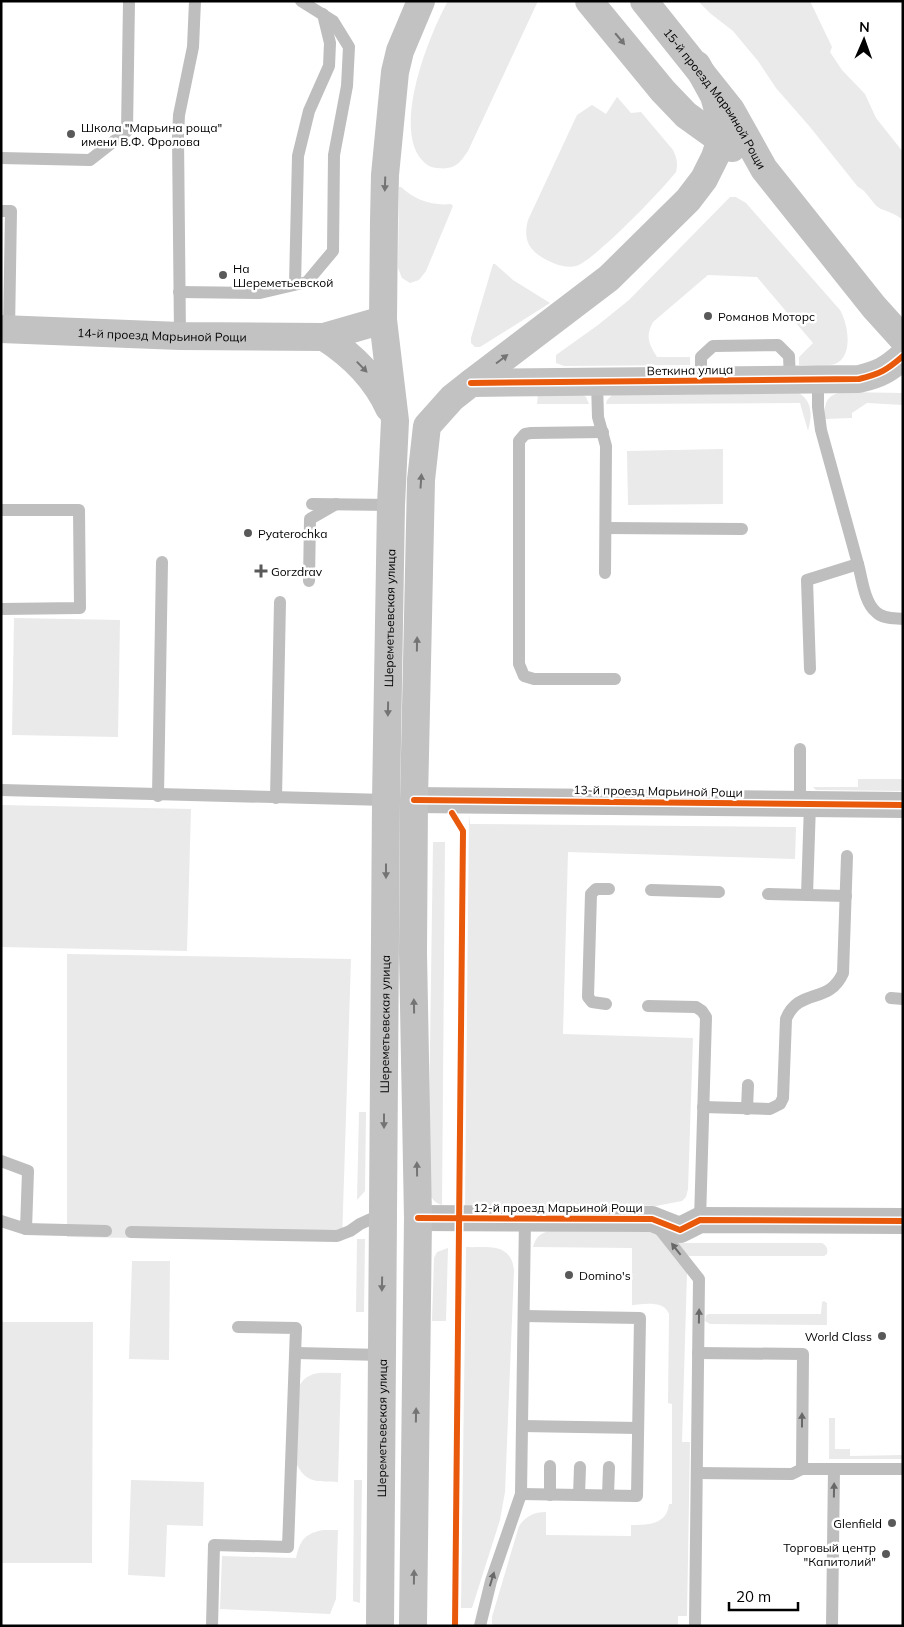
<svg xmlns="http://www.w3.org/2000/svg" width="904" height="1627" font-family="Mulish,sans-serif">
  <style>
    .green { fill: #eaeaea }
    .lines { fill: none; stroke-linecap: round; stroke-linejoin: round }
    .lane { stroke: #bebebe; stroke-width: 12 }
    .street { stroke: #bebebe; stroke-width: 26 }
    .secondary { stroke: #c2c2c2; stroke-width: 28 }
    .cycleway-casing { stroke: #fff; stroke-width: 9 }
    .cycleway { stroke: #e8590c; stroke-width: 6 }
    .oneway { fill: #747474 }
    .oneway2 { fill: #686868 }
    .poi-dot { fill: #595959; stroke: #fff; stroke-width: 2 }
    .labels { text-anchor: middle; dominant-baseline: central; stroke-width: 5; stroke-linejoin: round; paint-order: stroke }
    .street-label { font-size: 12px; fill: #000; stroke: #fff }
    .poi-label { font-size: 12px; fill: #000; stroke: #fff; text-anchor: start }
  </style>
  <rect width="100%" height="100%" fill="#fff"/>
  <g class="green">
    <path d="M448,1h90l-70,150c-9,13 -13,19 -31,17 -6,0 -12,-4 -16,-9 -28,-34 8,-124 27,-158z"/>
    <path d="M698,1h112l22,46 -2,5 12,18 23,24 11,24 27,34v68c-7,-6 -14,-8 -22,-11 -9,-4 -13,-18 -23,-22l-48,-60 -34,-39 -18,-27 -25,-30 -22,-17z"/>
    <path d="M617,97l14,16 10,-1 32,38c4,8 5,14 3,22 -14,18 -82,89 -100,94 -12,3 -27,-4 -36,-10 -14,-9 -16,-21 -12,-36l49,-105 15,-10 14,9z"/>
    <path d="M399,187h2c14,13 31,19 50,17l2,2 -27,65 -7,9 -9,3 -8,-5 -4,-10z"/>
    <path d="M730,197h6l10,6 94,107c8,13 14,47 -5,54 -10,3 -25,1 -36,1v-8l14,-14 -56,-66 -49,-2 -55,47c-8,15 -4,22 4,35h33v8l-126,1 -8,-3v-8l42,-30 31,-25z"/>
    <path d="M493,264h2l18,16 37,23 -70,44h-5l-4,-4v-5z"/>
    <path d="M843,392l60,1v12l-36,-2 -15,10v5l-27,1c-1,-16 1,-24 18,-27z"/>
    <path d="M799,393c14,9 13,23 9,38l-8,-28 -194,1 1,-4 6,-6z"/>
    <path d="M538,394l44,1 4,2 3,7h-52z"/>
    <path d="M723,449v55l-95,1 -1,-54z"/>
    <path d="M14,618l106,2 -2,117 -106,-2z"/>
    <path d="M858,779h45v12l-87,-1 -3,-3h45z"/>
    <path d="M1,805l190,4 -4,142 -186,-4z"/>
    <path d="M469,814l1,10 326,3 -1,32 -227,-7 -5,182 130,4 -5,151 -2,8 -4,4 -26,5 -53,-2 -138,2z"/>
    <path d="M433,842h12l-3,363c-9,-2 -12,-9 -14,-18z"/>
    <path d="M67,954l284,5 -9,282 -275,-4z"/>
    <path d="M359,1112h7l-1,79 -8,9z"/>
    <path d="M550,1231l101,1 6,2 30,39 -5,169h8l-3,174h-9v10h-181l-5,-2v-7l27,-91c7,-10 15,-14 27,-14v23l85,1v-11c16,0 36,0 38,-21h3v-100l-4,-1 1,-89c-5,-14 -25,-10 -37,-9v-57l-99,-1c3,-10 7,-14 17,-16z"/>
    <path d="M357,1239h8l-1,73h-8z"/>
    <path d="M677,1243h145c5,3 6,6 5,11l-3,2h-134l-5,-1z"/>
    <path d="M466,1247c21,1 45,-5 48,23l-9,222 -5,28 -28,88h-11z"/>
    <path d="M448,1248l-2,73h-14l2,-63 3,-6z"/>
    <path d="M132,1261h38l-1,99 -40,-1z"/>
    <path d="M824,1301l3,2v22l-117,-1 -5,-3 1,-6 3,-1h112l1,-12z"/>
    <path d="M1,1322h92l-1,241h-91z"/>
    <path d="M341,1373l-3,109c-20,-1 -32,2 -42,-19l2,-75c10,-19 24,-15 43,-15z"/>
    <path d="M829,1418h6v31h15v7l53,-1v4h-74z"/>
    <path d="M131,1480l73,2 -1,44 -36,-1 -2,52 -37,-2z"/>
    <path d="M354,1480h8l-2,123 -7,-2z"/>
    <path d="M324,1530h14l-2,69 -6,15 -110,-5 2,-53 74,2c4,-18 9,-25 28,-28z"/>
  </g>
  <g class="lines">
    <g class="lane">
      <path d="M1,158l89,2 37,-29 2,-130"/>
      <path d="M1,211h10l-2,119"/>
      <path d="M295,284l3,-128 11,-45 20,-45 1,-23 -7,-29"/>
      <path d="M179,292l81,1 47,-11 26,-31 1,-96 13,-69 2,-39 -16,-26 -32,-20"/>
      <path d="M180,336l-2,-199 1,-22 14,-68 2,-46"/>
      <path d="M701,381v-24l12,-11 65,-1 11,11 1,24"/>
      <path d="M597,383l1,34 8,29 -1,127"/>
      <path d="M603,432l-72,1 -6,1 -6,7v223l5,12 10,3h81"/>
      <path d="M312,504l79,1"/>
      <path d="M1,510h78l1,98 -79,1"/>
      <path d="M607,528l135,1"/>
      <path d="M858,564c4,14 6,38 18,48 7,7 18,6 27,7"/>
      <path d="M309,581l1,-62 26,-15"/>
      <path d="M810,669l-3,-89 51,-16 -37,-134 -3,-23v-27"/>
      <path d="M1,790l385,10"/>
      <path d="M158,796l4,-234"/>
      <path d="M276,798l4,-196"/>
      <path d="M800,804v-55"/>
      <path d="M651,890l68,2"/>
      <path d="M768,894l78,2"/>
      <path d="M807,895l3,-91"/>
      <path d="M891,998l12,1"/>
      <path d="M606,1004l-14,-2 -4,-5 3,-103 5,-5h13"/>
      <path d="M648,1006l48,1 6,4 4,6 -6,203"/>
      <path d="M703,1107l67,2 10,-5 3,-6 3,-79c13,-32 43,-14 57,-46l4,-117"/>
      <path d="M747,1109l1,-24"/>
      <path d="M1,1161l27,10 -2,58 -25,-8"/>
      <path d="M658,1227l41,52 -4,347"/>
      <path d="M26,1229l80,2"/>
      <path d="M131,1232l206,4 13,-5 10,-7 11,-5 12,-1"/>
      <path d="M296,1353l86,2"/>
      <path d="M698,1353l105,1 -1,115"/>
      <path d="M522,1426l116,2"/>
      <path d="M697,1473l95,1 10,-5h101"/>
      <path d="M521,1494l116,2 3,-178 -116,-2"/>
      <path d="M550,1495v-29"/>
      <path d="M579,1495l1,-28"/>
      <path d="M608,1495l1,-28"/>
      <path d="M212,1626l2,-81 74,2 8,-219 -58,-1"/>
      <path d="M480,1626l11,-45 30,-87 4,-276"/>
      <path d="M832,1626l2,-157"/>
    </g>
    <g class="street">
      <path d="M414,800l489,5"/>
      <path d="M418,1218l234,1 28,11 20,-10 203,1"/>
    </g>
    <g class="secondary">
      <path d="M589,1l74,90 23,24 46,33"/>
      <path id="s1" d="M644,1l87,109 33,59 110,138 29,32"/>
      <path id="s2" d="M1,329l179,7 144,1 59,-17"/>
      <path d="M324,337c28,18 51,40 65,71"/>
      <path d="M471,383l388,-4c21,-5 28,-9 44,-23"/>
      <path id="s3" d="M380,1626l6,-826 5,-295 4,-84 -12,-101 1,-99 1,-46 10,-103 5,-21 21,-50"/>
      <path d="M413,1626l5,-408 -5,-265 1,-153 7,-320 6,-54 25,-28 19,-15 138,-105 79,-78 16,-21 11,-22 5,-15v-25l-6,-21 -17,-31"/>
    </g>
    <defs>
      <g id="cycleway">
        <path d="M471,383l388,-4c21,-5 28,-9 44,-23"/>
        <path d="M414,800l489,5"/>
        <path d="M452,813l11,18 -8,795"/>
        <path d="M418,1218l234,1 28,11 20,-10 203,1"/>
      </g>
    </defs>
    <use href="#cycleway" class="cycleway-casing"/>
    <use href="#cycleway" class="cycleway"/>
  </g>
  <defs><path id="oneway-solid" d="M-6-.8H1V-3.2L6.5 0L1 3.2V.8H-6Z" transform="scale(1.25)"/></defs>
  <g class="oneway">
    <use href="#oneway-solid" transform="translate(620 39) rotate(50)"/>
    <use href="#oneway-solid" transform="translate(385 184) rotate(92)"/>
    <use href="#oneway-solid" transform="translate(502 359) rotate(-37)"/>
    <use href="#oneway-solid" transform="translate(362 367) rotate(46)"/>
    <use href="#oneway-solid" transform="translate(421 481) rotate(-86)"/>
    <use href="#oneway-solid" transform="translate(417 644) rotate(-89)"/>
    <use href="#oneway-solid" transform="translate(388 709) rotate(91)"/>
    <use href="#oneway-solid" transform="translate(386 871) rotate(90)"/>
    <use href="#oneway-solid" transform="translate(414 1006) rotate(-91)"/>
    <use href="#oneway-solid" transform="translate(384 1121) rotate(90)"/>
    <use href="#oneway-solid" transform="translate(417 1169) rotate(-91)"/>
    <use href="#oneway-solid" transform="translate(382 1284) rotate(91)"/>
    <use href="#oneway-solid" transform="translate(416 1415) rotate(-89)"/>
    <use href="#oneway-solid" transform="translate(414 1577) rotate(-89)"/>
  </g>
  <g class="oneway2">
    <use href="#oneway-solid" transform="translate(676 1249) rotate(-128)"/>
    <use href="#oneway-solid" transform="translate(699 1316) rotate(-89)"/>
    <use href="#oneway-solid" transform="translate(802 1420) rotate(-90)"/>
    <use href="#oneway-solid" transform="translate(834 1490) rotate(-89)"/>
    <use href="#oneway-solid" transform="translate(492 1579) rotate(-73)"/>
  </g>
  <g class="poi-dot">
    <circle cx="71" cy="134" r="5"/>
    <circle cx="223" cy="275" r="5"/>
    <circle cx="708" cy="316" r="5"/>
    <circle cx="248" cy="533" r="5"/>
    <path d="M258.5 563.5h5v5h5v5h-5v5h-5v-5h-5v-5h5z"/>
    <circle cx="569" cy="1275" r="5"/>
    <circle cx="882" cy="1336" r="5"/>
    <circle cx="892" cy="1523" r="5"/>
    <circle cx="886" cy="1554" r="5"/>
  </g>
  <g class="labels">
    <g class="street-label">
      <text stroke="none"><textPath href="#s1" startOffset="121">15-й проезд Марьиной Рощи</textPath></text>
      <text stroke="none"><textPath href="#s2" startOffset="161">14-й проезд Марьиной Рощи</textPath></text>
      <text transform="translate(690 370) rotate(-1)">Веткина улица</text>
      <text stroke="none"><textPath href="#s3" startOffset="1008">Шереметьевская улица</textPath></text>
      <text transform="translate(658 791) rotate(1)">13-й проезд Марьиной Рощи</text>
      <text stroke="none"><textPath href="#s3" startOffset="602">Шереметьевская улица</textPath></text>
      <text x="558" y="1207">12-й проезд Марьиной Рощи</text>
      <text stroke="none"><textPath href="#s3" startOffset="198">Шереметьевская улица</textPath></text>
    </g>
    <g class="poi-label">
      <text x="81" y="127">Школа "Марьина роща"<tspan x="81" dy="14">имени В.Ф. Фролова</tspan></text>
      <text x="233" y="268">На<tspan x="233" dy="14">Шереметьевской</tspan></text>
      <text x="718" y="316">Романов Моторс</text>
      <text x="258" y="533">Pyaterochka</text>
      <text x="271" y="571">Gorzdrav</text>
      <text x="579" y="1275">Domino's</text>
      <text x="872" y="1336" text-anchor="end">World Class</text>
      <text x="882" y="1523" text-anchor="end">Glenfield</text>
      <text x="876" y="1547" text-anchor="end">Торговый центр<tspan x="876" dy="14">"Капитолий"</tspan></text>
    </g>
  </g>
  <rect width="904" height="1627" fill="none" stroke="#000000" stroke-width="5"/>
  <g transform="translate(864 40) rotate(2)" stroke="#ffffff" stroke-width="4" paint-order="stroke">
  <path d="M0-4L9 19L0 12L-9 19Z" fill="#000000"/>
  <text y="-8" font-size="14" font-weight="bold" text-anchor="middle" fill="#000000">N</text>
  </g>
  <path d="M729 1602v8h69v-8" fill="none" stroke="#000000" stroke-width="2.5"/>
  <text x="736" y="1602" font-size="15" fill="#000000" stroke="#ffffff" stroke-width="4" paint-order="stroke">20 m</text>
</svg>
